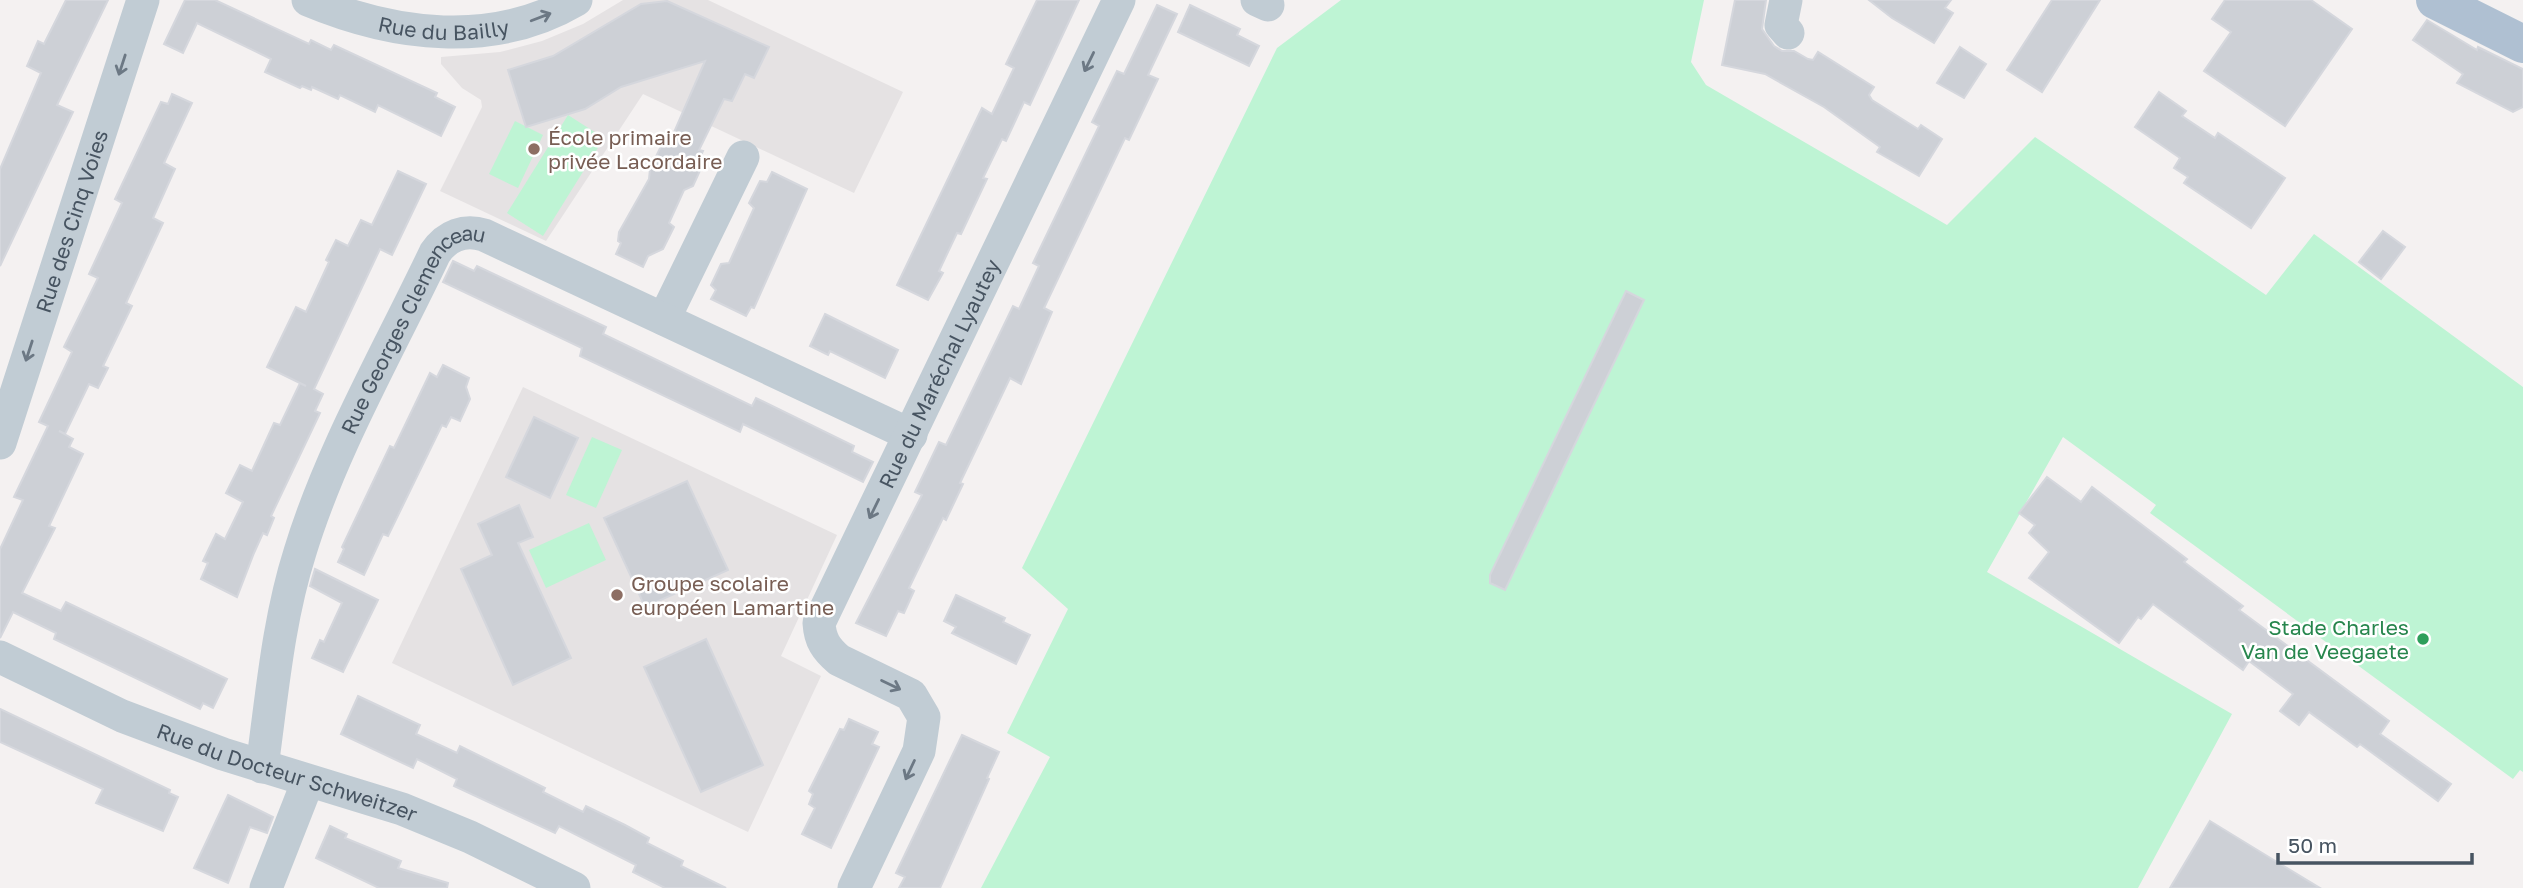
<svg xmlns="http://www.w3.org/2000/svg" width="2523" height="888" font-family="'Golos Text',sans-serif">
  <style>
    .education { fill: #e5e2e3 }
    .green { fill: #bef4d4 }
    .building { fill: #cdd0d6; stroke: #d5d7dd; stroke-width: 2 }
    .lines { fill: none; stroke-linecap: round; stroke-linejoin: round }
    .minor { stroke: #c1ccd4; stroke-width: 33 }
    .major { stroke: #afc0d2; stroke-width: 38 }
    .oneway { stroke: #6c7884 }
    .education-dot { fill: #8d6e63; stroke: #fff; stroke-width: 2.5 }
    .leisure-dot { fill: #2e9e5b; stroke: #fff; stroke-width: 2.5 }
    .labels { text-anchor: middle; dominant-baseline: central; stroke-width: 5; stroke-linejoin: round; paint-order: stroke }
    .street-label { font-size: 21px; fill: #475461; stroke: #fff }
    .education-label { font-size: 21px; fill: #785e54; stroke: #fff; text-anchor: start }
    .leisure-label { font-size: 21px; fill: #27864d; stroke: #fff; text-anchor: end }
  </style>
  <rect width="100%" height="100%" fill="#f4f1f1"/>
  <g class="education">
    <path d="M623,0h85l195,92 -49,101 -211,-99 -97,147 -106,-50 42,-84 -1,-7 -19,-12 -21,-24v-7l59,-5 42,-11 41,-17z"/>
    <path d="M523,387l314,148 -56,121 40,20 -73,156 -356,-169z"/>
  </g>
  <g class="green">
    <path d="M1341,0h363l-13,62 15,23 241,140 88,-88 231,158 48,-61 209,153v385l-3,-2 -7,9 -363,-266 6,-8 -93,-68 -76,135 245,142 -94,174h-1157l69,-131 -43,-24 61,-124 -46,-41 255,-520z"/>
    <path d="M568,115l36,23 -61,98 -36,-23z"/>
    <path d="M515,121l28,14 -25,53 -29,-14z"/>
    <path d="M592,437l30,13 -26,58 -30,-13z"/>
    <path d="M589,523l17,37 -60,28 -17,-38z"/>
  </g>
  <g class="building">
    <path d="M66,0h42l-51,105 16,7 -73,154v-97l41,-96 -14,-7 11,-25 6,3z"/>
    <path d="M185,0h30l94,44 2,-4 20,10 3,-5 103,48 -2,4 20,10 -14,29 -63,-31 -3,7 -35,-17 -2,4 -26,-12 -1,3 -9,-4 -2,2 -35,-16 6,-13 -74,-36 -14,30 -19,-9z"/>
    <path d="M1037,0h42l-49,105 -6,-3 -18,39 -4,-2 -19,39 4,1 -26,55 -4,-1 -18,38 4,2 -15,27 -31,-15 85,-177 10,6 22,-46 -8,-4z"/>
    <path d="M1735,0h31l-4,29 12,17 8,5h12l14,8 5,1 5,-8 56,35 -5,8 3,5 46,29 3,-4 21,14 -23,37 -42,-24 3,-5 -56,-40 -59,-33 -43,-9z"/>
    <path d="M1869,0h82l-6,8 8,5 -19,30 -42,-25z"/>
    <path d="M2052,0h48l-58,92 -35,-22z"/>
    <path d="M2225,0h86l41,29 -67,97 -81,-55 27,-39 -19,-13z"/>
    <path d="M667,1l102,46 -15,31 -9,-4 -13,27 -8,-2 -25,51 4,1 -4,9 4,4 -10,22 -9,4 -15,33 5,4 -11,22 -15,7 -5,11 -27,-13 5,-11 -3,-2 1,-9 30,-53 1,-10 13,-27 5,-7 4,2 33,-76 -84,26 -36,22 -59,18 -18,-57 45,-14 88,-52z"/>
    <path d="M1157,5l20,9 -29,61 10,4 -29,61 -4,-2 -81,170 8,4 -31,72 -11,-6 -50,105 3,1 -17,36 -3,-2 -34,70 5,3 -10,22 -6,-2 -12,25 -30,-13 66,-128 -7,-3 24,-50 7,3 67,-139 6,3 20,-43 -6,-3 66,-137 -7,-4 25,-51 7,3z"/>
    <path d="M1190,5l50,24 -3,6 22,11 -10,20 -71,-34z"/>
    <path d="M2427,20l50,30 1,-3 45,22v38l-10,5 -56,-29 6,-9 -50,-34z"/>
    <path d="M1960,47l26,17 -22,34 -27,-15z"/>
    <path d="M2159,92l27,19 -4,5 33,22 3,-5 67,45 -34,50 -67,-45 4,-6 -14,-9 6,-10 -45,-31z"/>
    <path d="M172,94l20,9 -28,60 11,6 -22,49 10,5 -37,80 6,3 -29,60 5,2 -10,20 -9,-4 -24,50 -6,-3 14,8 -4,8 14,7 -34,72 6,2 -33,65 39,18 5,-9 161,77 -14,29 -10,-5 -3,6 -146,-70 2,-6 -43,-21 -13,26v-89l23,-49 -9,-3 34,-71 -9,-4 33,-70 -8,-5 34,-69 -9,-4 33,-71 -7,-4 46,-97 7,2z"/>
    <path d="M398,171l28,13 -34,71 -12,-6 -66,140 9,5 -8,17 5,2 -49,103 3,2 -7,17 -4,-2 -9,20 -17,44 -36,-18 7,-16 -5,-2 13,-27 9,5 18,-37 -17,-9 14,-28 12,6 22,-48 6,2 20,-42 6,3 -39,-19 29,-60 10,5 23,-50 -3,-2 10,-20 12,6 13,-26 11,5z"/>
    <path d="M772,172l35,17 -53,119 -3,-1 -5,9 -35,-17 5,-9 -5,-5 10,-21 8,-1 25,-55 -5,-5 11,-22 7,1z"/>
    <path d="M2383,231l22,16 -24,32 -22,-17z"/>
    <path d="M453,261l21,10 3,-5 129,61 -3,7 149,72 4,-8 98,48 -2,6 21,10 -10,20 -120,-58 -3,8 -160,-76 2,-8 -139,-66z"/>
    <path d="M1626,291l18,9 -139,290 -15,-7v-8z"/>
    <path d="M825,314l73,36 -13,28 -55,-27 -2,4 -18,-9z"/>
    <path d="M443,365l26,13 -3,9 4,12 -10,22 -9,-4 -5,10 -4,-2 -54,111 -5,-2 -19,41 -26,-13 6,-13 -2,-2 48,-101 4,2 36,-75 7,4z"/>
    <path d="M534,417l44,21 -28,60 -44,-21z"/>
    <path d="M2047,477l34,25 11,-15 95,72 -3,3 59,44 -4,4 150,111 -9,13 71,50 -13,17 -78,-57 -3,3 -48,-35 -10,13 -19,-14 13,-17 -44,-33 -6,9 -90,-66 -12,15 -3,-2 -19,26 -90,-65 20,-26 -20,-19 6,-8 -16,-12z"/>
    <path d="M687,481l41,89 -83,37 -41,-89z"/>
    <path d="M519,505l14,32 -15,6 53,115 -58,27 -52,-116 31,-14 -14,-31z"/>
    <path d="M315,569l63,31 -35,72 -31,-14 8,-18 4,2 18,-39 -32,-17z"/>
    <path d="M956,595l49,23 -2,4 27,13 -14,29 -64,-31 4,-6 -12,-6z"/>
    <path d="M706,639l57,126 -62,27 -57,-125z"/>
    <path d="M358,696l62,29 -4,9 41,19 3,-7 85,42 -2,4 40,20 3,-6 39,19 24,13 -2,5 36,18 -2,5 45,22h-61l-32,-16 3,-7 -77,-39 -4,7 -101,-47 3,-7 -40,-20 -4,9 -72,-34z"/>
    <path d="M0,709l170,81 -1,3 9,4 -15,34 -67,-28 7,-14 -103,-47z"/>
    <path d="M849,719l29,13 -6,12 7,3 -48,101 -29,-14 13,-26 -6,-4 4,-10 -4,-3 31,-62 4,1z"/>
    <path d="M962,735l37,17 -12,26 2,1 -49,109h-41l6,-11 -9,-4z"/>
    <path d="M228,795l45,22 -6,16 -17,-6 -22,56 -34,-15z"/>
    <path d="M2210,821l67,41 43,26h-150z"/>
    <path d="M330,826l17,8 -2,4 56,23 -3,7 50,15 -1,5h-68l-63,-30z"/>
  </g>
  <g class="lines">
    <g class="minor">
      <path id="s1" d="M308,0c86,36 185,49 268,0"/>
      <path d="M1257,0l11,5"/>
      <path d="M1786,0l-5,25 7,8"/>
      <path d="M664,319l79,-162"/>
      <path id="s2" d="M0,443l143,-443"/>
      <path id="s3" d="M0,657l122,59 101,38 179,55 68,28 104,51"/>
      <path id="s4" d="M262,767c10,-72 16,-146 38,-215 31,-102 89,-202 135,-299 12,-18 30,-24 49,-18l427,200"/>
      <path d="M266,888l42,-107"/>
      <path id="s5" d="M854,888l65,-137 5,-34 -13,-22 -72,-35c-13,-11 -19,-20 -20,-37l300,-623"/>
    </g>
    <path class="major" d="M2435,0l88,44"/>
  </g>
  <defs><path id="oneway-shaft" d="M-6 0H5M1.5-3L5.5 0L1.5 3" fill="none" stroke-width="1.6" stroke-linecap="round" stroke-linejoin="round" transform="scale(1.75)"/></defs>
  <g class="oneway">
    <use href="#oneway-shaft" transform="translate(541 17) rotate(-21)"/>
    <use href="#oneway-shaft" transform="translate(1089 62) rotate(116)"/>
    <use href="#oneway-shaft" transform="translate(122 65) rotate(108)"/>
    <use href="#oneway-shaft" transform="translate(29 351) rotate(108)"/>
    <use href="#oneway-shaft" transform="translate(874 509) rotate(116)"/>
    <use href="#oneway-shaft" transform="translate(891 685) rotate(26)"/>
    <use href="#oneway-shaft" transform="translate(910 770) rotate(115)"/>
  </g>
  <g class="education-dot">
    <circle cx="534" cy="149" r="7"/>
    <circle cx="617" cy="595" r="7"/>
  </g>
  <circle class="leisure-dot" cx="2423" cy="639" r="7"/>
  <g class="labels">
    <g class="street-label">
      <text stroke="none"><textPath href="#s1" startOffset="140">Rue du Bailly</textPath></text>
      <text stroke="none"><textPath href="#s2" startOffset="233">Rue des Cinq Voies</textPath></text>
      <text stroke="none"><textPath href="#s4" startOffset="476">Rue Georges Clemenceau</textPath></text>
      <text stroke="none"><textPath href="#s5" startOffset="612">Rue du Maréchal Lyautey</textPath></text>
      <text stroke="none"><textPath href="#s3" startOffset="310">Rue du Docteur Schweitzer</textPath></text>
    </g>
    <g class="education-label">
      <text x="548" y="137">École primaire<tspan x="548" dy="24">privée Lacordaire</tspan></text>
      <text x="631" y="583">Groupe scolaire<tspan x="631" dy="24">européen Lamartine</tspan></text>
    </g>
    <g class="leisure-label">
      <text x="2409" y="627">Stade Charles<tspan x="2409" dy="24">Van de Veegaete</tspan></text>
    </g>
  </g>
  <path d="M2278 853v10h194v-10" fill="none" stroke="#475461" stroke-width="3.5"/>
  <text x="2288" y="853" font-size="21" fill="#475461" stroke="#ffffff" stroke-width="5" paint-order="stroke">50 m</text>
</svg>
